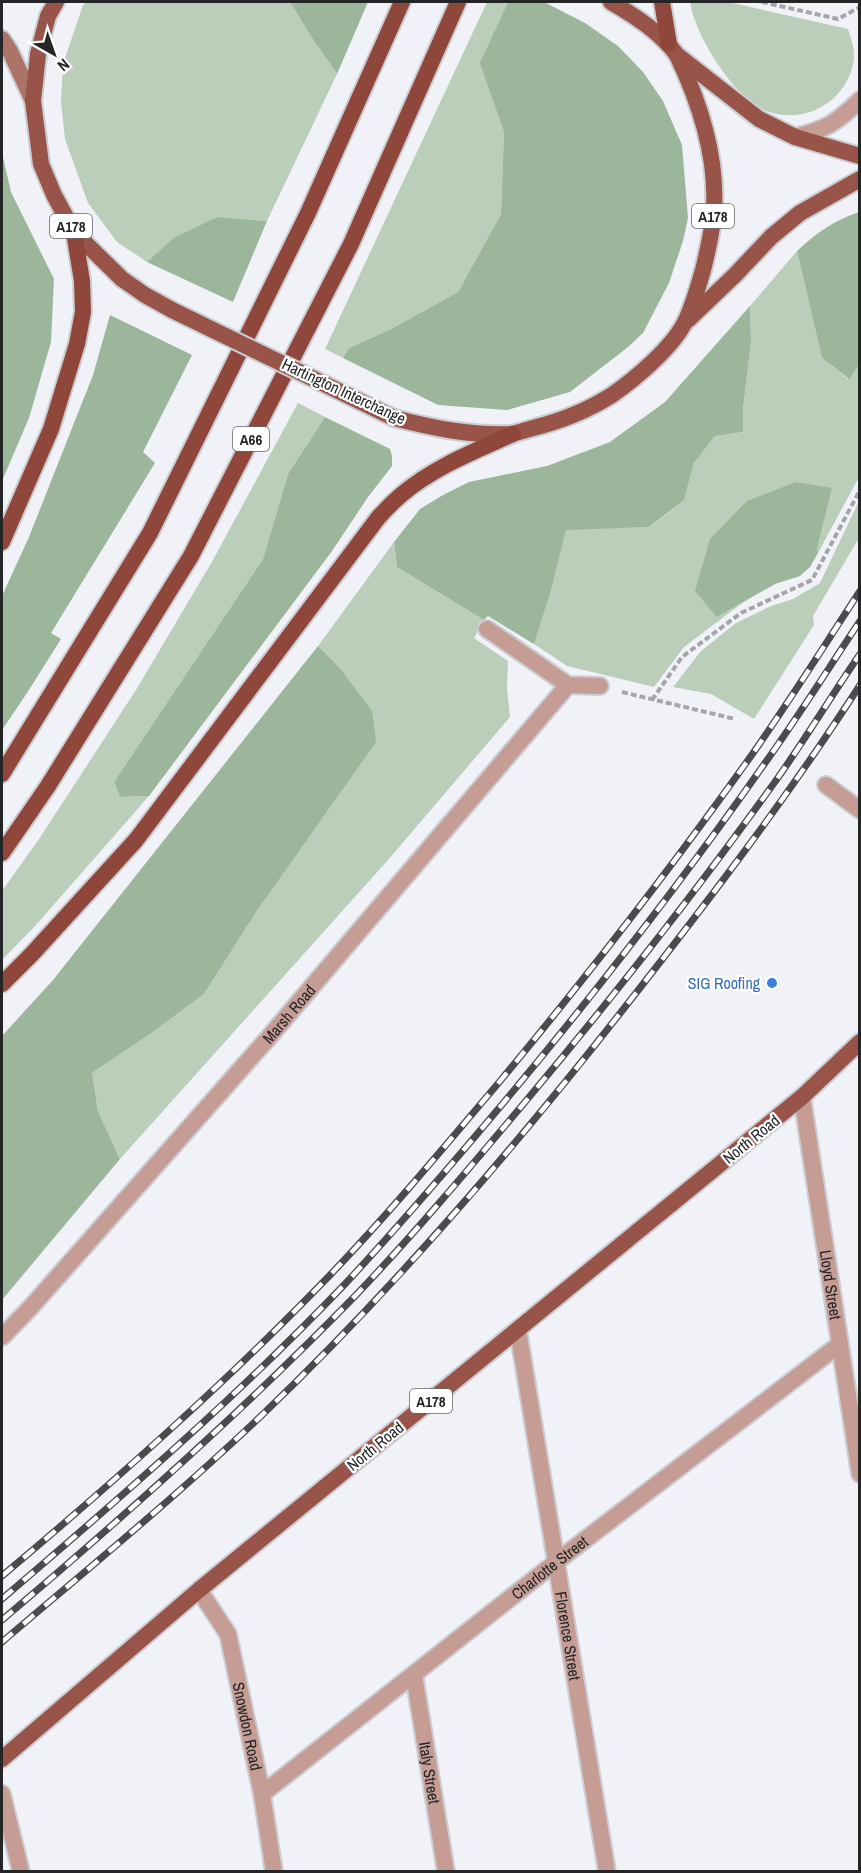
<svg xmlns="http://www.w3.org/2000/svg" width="861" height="1873" font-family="'Archivo Narrow',sans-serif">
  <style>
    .green { fill: #baceb9 }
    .forest { fill: #9bb69a }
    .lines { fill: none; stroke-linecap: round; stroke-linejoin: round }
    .service-casing { stroke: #cbcdd2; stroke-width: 20 }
    .minor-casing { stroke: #cbcdd2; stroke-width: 20 }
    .secondary-casing { stroke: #cbcdd2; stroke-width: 20 }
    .primary-casing { stroke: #cbcdd2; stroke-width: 20 }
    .trunk-casing { stroke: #cbcdd2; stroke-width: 20 }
    .path { stroke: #a4a6aa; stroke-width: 4; stroke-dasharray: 6 3; stroke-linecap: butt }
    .service { stroke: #c59d95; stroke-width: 16 }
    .minor { stroke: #c59d95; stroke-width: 16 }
    .secondary { stroke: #ac7369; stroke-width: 16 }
    .primary { stroke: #985449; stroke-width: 16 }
    .trunk { stroke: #8f463b; stroke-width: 16 }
    .rail-casing { stroke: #4a4b4e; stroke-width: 7 }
    .rail { stroke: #fff; stroke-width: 4.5; stroke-dasharray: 14; stroke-linecap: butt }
    .primary-bridge-casing { stroke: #cbcdd2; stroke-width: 20; stroke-linecap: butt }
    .primary-bridge { stroke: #985449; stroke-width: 16 }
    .shop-dot { fill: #3f7fe0; stroke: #fff; stroke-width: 2 }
    .labels { text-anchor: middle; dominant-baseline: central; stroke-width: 4.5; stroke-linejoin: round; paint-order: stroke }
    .shield { fill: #fff; stroke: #666668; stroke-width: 1.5 }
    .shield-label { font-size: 15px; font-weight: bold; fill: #242527 }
    .street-label { font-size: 16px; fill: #242527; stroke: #fff }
    .shop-label { font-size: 16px; fill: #366cbe; stroke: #fff; text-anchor: end }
  </style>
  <rect width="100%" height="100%" fill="#f0f2f8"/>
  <g class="green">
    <path d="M86,2h204l22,36 25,36 -70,147 -50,-4 -44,21 -26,24 -30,-20 -29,-39 -23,-64 -4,-37 2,-38 20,-59z"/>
    <path d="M487,2h21l-27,61 23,69 -3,82 -43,78 -67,37 -42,19 -6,10 -18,-9z"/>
    <path d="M690,2h38l120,27c4,11 8,24 5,36 -9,38 -49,60 -86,46 -33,-12 -72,-76 -77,-109z"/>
    <path d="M797,251l25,107 26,21 11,-14v112l-41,76 -1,-5 -100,69 28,-16 -61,46 -30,40 -87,-21 -33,-22 17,-53 15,-62 84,-2 34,-27 10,-37 21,-27 28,-4v-23l8,-66 -1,-37z"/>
    <path d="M298,403l27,14 -37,57 -25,85 -149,223 6,15 29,-1 -113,129 -34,35v-69l37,-52 97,-149 77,-130z"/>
    <path d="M859,501v37l-46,78 1,9 -60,94 -43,-25 -38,-7 28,-36 35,-28 35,-17 22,-7 27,-16z"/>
    <path d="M394,542l3,25 87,53 -10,18 34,23 -1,27 3,29 -122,143 -268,299 -22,-48 -6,-38 58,-39 54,-40 54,-85 80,-243 -20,-20z"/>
  </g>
  <g class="forest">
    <path d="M290,2h78l-31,72 -25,-36z"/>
    <path d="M508,2h36l41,21 33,23 25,26 20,29 19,44 6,73 -5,23 -14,42 -26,50 -15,14 -58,45 -63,18 -69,-5 -95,-47 6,-10 42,-19 67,-37 43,-78 3,-82 -24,-69z"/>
    <path d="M2,153l9,39 43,87 -3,63 -22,76 -27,63z"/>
    <path d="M859,212v153l-10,14 -27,-21 -25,-107c19,-18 38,-31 62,-39z"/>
    <path d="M217,217l50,4 -34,81 -86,-40 26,-24z"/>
    <path d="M750,306l1,37 -8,66v23l-28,4 -21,27 -10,37 -35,27 -83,3 -15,61 -17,53 -46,-28 -4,4 -87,-53 -3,-25 26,-33 23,-14 26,-13 78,-16 63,-24 55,-40z"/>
    <path d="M110,315l82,40 -49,97 12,11 -104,170 10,6 -34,54 -25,37v-134l27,-59 64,-162z"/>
    <path d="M325,417l65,32 2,7v10l-24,31 -36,54 -183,245 -29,1 -6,-15 149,-223 25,-85z"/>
    <path d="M796,482l36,6 -15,60 1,5 -8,14 -10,9 -25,8 -58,33 -22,-26 15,-52 37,-38z"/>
    <path d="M318,646l20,20 34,45 4,31 -118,167 -54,85 -54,40 -58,39 6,38 22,48 -118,141v-264l51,-56z"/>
  </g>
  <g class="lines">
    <defs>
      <g id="service">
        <path d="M826,785l34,25"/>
        <path d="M2,1794l19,78"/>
      </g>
      <g id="minor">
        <path d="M795,137c32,-8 41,-14 65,-37"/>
        <path d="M487,629l81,56 32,1"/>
        <path id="s1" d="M802,1097l58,377"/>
        <path id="s2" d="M518,1330l89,542"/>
        <path id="s3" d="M2,1337l29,-30 239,-271 298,-351"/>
        <path id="s4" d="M199,1590l29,44 34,160 12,78"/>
        <path id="s5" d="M414,1675l32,197"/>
        <path id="s6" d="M262,1794l294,-232 284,-218"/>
      </g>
      <path id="secondary" d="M2,39l8,12 23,50"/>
      <g id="primary">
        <path d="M56,2l-8,14 -10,38 -5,47 8,63 13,31 20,37 48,47 23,16 27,15"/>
        <path d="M611,2c24,14 49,30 66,53l82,64 36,18 65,19"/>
        <path d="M688,320l47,-45 36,-38 29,-24 60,-34"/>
        <path d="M394,418c39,10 76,18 117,16 7,-1 14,-4 22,-6 28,-7 54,-17 79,-33 23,-16 60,-47 73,-73 8,-16 13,-35 18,-52 5,-20 10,-41 11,-62 3,-53 -15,-107 -37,-153"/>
        <path d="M2,1759l197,-169 603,-493 58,-55"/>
      </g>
      <g id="trunk">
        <path d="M662,2l7,42"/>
        <path d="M2,542l49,-113 26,-85 6,-32 -1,-31 -8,-49"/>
        <path d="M2,774l148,-241 158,-320 94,-211"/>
        <path d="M2,853l46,-67 143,-230 160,-312 107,-242"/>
        <path d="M2,984l30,-30 104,-114 242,-322c7,-8 15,-16 23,-23 33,-28 74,-44 112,-61"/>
      </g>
    </defs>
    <use href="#service" class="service-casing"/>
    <use href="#minor" class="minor-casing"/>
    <use href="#secondary" class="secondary-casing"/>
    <use href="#primary" class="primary-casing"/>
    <use href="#trunk" class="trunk-casing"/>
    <g class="path">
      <path d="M762,2l76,17 22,-12"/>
      <path d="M622,692l113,27"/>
      <path d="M652,700l30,-43 59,-44 71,-33 48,-90"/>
    </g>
    <use href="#service" class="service"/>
    <use href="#minor" class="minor"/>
    <use href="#secondary" class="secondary"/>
    <use href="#primary" class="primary"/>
    <use href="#trunk" class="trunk"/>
    <defs>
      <g id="rail">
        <path d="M2,1576c114,-96 226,-195 330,-303 59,-62 114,-128 169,-193 87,-105 171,-213 250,-324 38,-54 73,-110 109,-165"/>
        <path d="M2,1599c118,-101 236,-203 343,-315 55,-59 108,-121 160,-183 91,-109 178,-221 260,-338 33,-46 63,-94 95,-142"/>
        <path d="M2,1620c123,-104 243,-211 355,-326 57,-60 110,-123 163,-186 90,-107 176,-216 257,-329 29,-41 55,-84 83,-125"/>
        <path d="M2,1642c87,-74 176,-147 259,-226 139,-133 264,-280 382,-432 76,-97 150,-195 217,-299"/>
      </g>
    </defs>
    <use href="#rail" class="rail-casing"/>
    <use href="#rail" class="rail"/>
    <defs>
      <path id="primary-bridge" d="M172,310l222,108"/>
    </defs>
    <use href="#primary-bridge" class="primary-bridge-casing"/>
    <use href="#primary-bridge" class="primary-bridge"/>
  </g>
  <circle class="shop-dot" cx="772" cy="983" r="6"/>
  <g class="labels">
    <g class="shield">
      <rect x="692" y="204" width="42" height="24" rx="4.5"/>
      <rect x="50" y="214" width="42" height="24" rx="4.5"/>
      <rect x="233" y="427" width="36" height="24" rx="4.5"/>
      <rect x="410" y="1389" width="42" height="24" rx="4.5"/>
    </g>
    <g class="shield-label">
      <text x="713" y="216">A178</text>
      <text x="71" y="226">A178</text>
      <text x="251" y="439">A66</text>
      <text x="431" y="1401">A178</text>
    </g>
    <g class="street-label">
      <text transform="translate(344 391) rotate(25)">Hartington Interchange</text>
      <text stroke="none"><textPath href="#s3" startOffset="432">Marsh Road</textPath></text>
      <text transform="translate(751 1139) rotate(-39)">North Road</text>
      <text stroke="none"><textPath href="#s1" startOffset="190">Lloyd Street</textPath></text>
      <text transform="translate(375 1446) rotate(-39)">North Road</text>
      <text stroke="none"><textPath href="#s6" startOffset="366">Charlotte Street</textPath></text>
      <text stroke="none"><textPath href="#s2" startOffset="310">Florence Street</textPath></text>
      <text stroke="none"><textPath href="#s4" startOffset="147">Snowdon Road</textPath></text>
      <text stroke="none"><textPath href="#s5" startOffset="99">Italy Street</textPath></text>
    </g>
    <g class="shop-label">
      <text x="760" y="983">SIG Roofing</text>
    </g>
  </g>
  <rect width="861" height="1873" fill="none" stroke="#242527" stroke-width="6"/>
  <g transform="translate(54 54) rotate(140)" stroke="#ffffff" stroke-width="4.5" paint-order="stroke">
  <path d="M0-4.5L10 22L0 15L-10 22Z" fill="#242527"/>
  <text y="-9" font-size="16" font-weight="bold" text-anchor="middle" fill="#242527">N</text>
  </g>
</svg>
